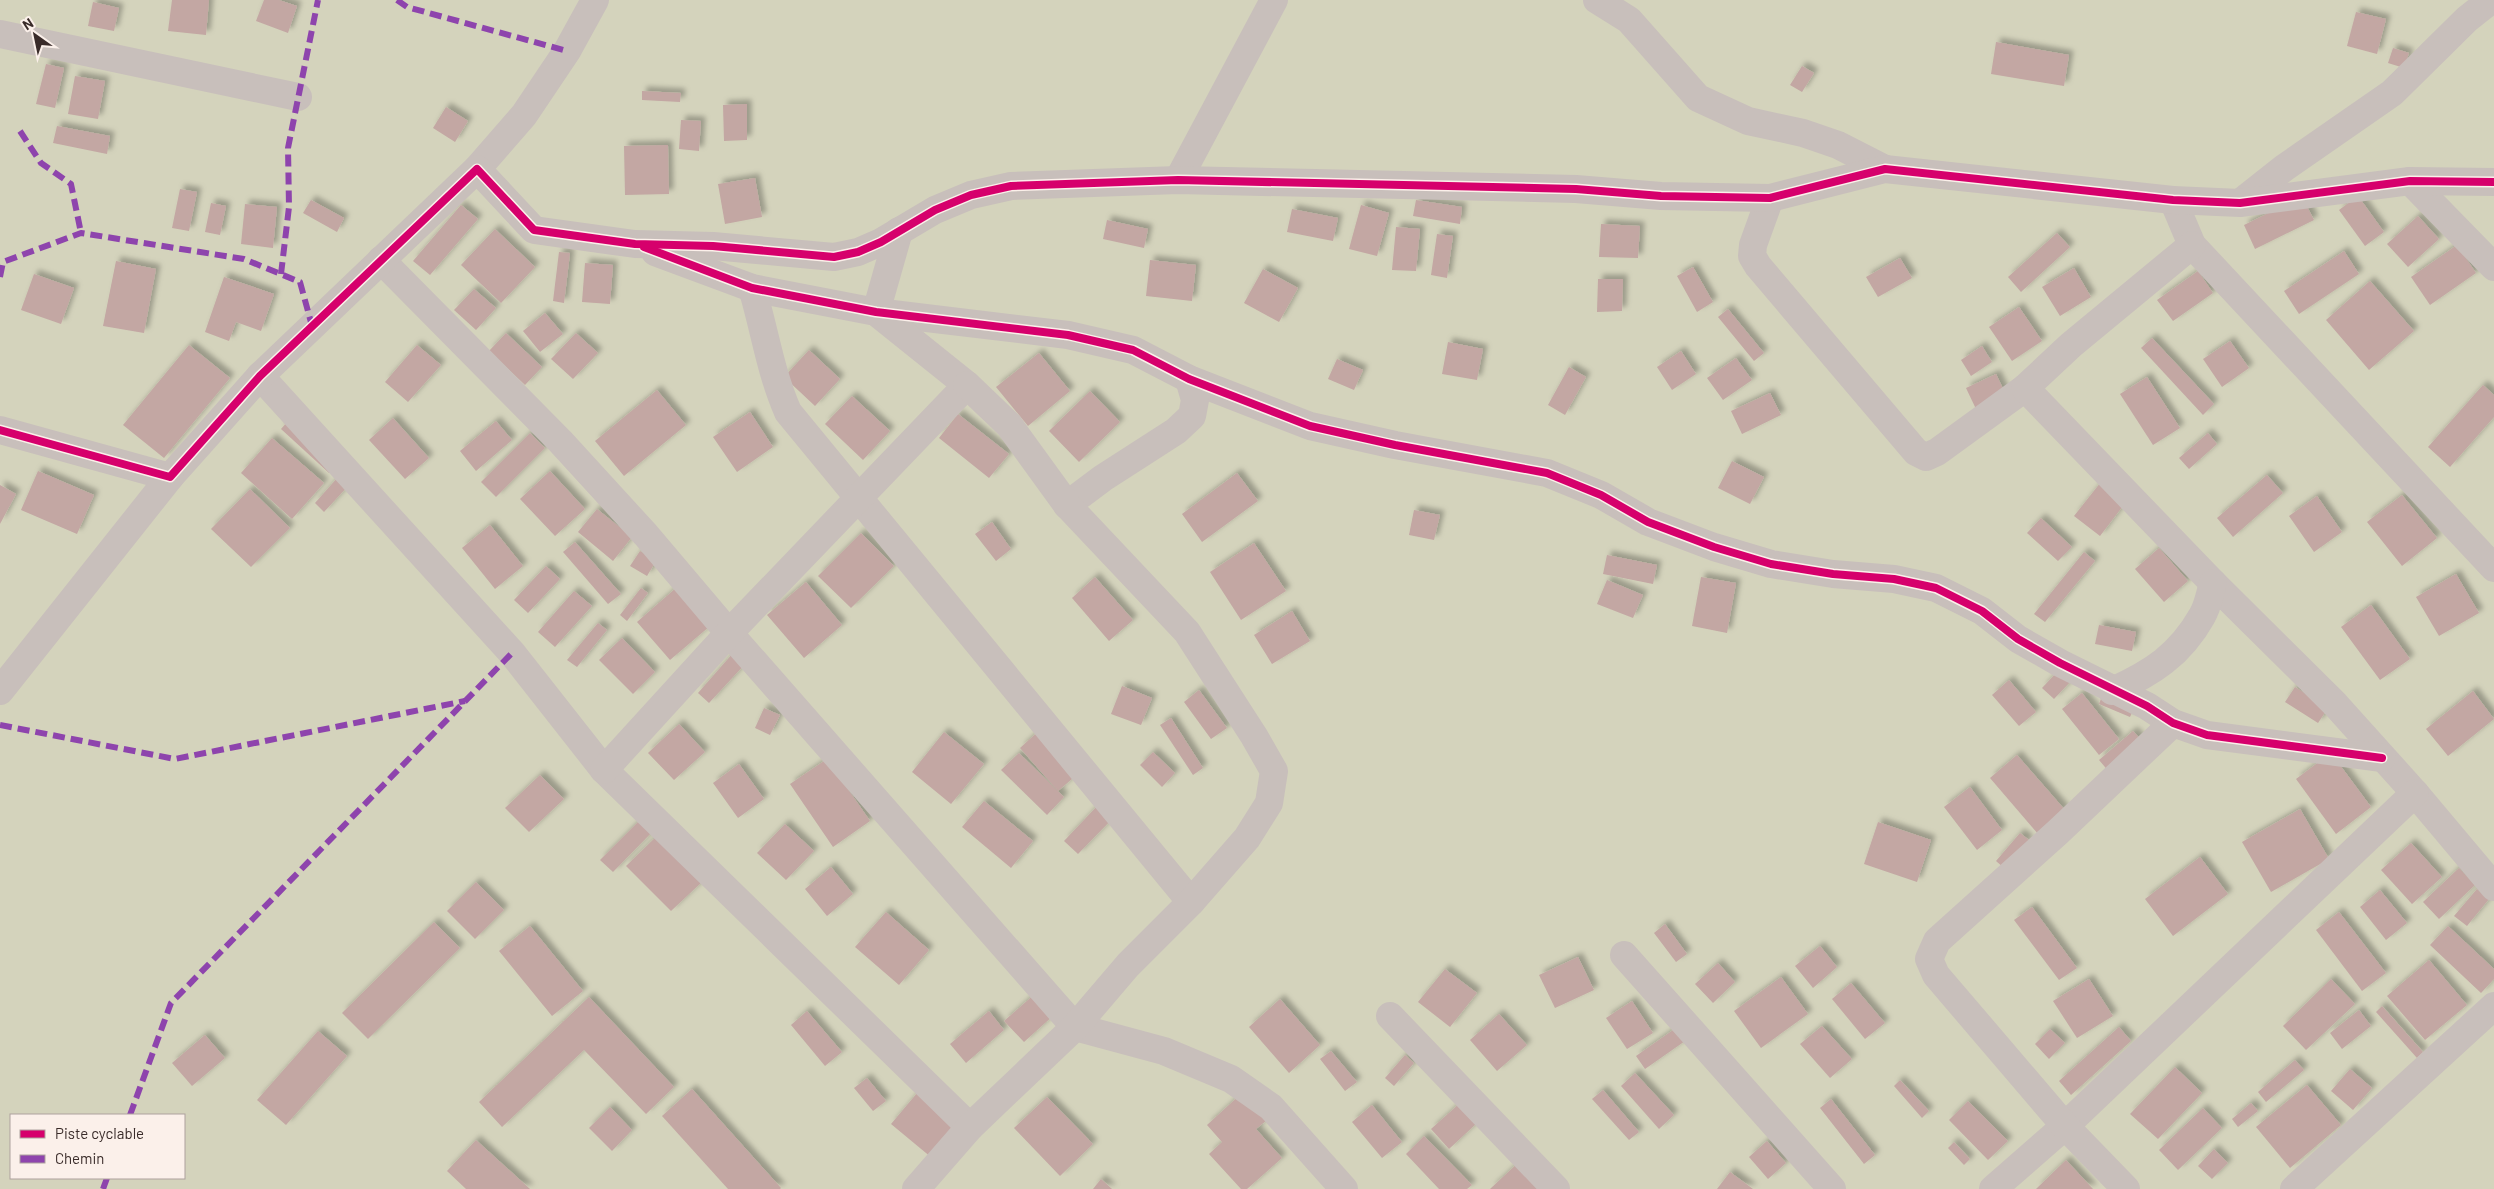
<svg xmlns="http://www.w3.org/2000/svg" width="2494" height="1189" font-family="Barlow,sans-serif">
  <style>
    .green { fill: #d4d3bc; fill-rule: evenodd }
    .building { fill: #c3a7a3; filter: url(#shadow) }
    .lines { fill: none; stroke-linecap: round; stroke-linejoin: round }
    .minor { stroke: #c8bfbb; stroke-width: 28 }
    .quiet { stroke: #8e44ad; stroke-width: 6; stroke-dasharray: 12 6; stroke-linecap: butt }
    .cycleway-casing { stroke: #fbf0ea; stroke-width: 11 }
    .cycleway { stroke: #d6006c; stroke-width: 8 }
  </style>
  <defs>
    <filter id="shadow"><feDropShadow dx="4.5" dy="-4.5" stdDeviation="2.5" flood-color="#0004"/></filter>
  </defs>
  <rect width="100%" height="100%" fill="#efe6e2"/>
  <path class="green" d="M0,0h2494v1189h-2494zM11,1115h173v63h-173z"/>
  <g class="building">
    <path d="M172,0h37l-3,35 -38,-4z"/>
    <path d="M264,0h15l18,6 -9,27 -32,-12z"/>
    <path d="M93,2l26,6 -5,23 -26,-5z"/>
    <path d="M2356,12l30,7 -9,35 -30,-8z"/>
    <path d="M1996,42l73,13 -5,31 -73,-12z"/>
    <path d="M2393,48l16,5 -5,15 -16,-5z"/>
    <path d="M46,64l18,4 -9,40 -19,-4z"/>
    <path d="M1802,66l12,7 -12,19 -12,-7z"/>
    <path d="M75,76l30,5 -7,38 -30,-5z"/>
    <path d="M642,91l39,2 -1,9 -38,-2z"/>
    <path d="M747,104v36l-23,1 -1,-36z"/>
    <path d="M446,107l22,14 -13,21 -22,-14z"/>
    <path d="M681,120l20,1 -2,30 -20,-2z"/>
    <path d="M57,126l53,10 -3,18 -54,-11z"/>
    <path d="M668,145l1,49 -44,1 -1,-49z"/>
    <path d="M755,178l7,39 -37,7 -7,-40z"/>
    <path d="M180,189l17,3 -8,39 -17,-3z"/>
    <path d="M2358,196l26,36 -19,14 -26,-36z"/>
    <path d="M2302,197l12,23 -59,29 -11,-24z"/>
    <path d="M311,200l33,18 -7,14 -34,-19z"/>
    <path d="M1416,200l46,7 -2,17 -47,-8z"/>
    <path d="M211,203l15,3 -6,29 -15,-3z"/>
    <path d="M245,204l32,3 -4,41 -32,-4z"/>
    <path d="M461,205l17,14 -48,56 -17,-14z"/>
    <path d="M1361,205l28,8 -12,43 -28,-7z"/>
    <path d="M1292,209l46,9 -5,23 -46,-9z"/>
    <path d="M2418,216l21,23 -31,28 -21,-23z"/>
    <path d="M1107,220l41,9 -4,19 -41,-9z"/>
    <path d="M1601,224l39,2 -2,32 -39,-1z"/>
    <path d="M1396,227l24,2 -4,42 -24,-1z"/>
    <path d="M495,229l40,38 -34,36 -40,-38z"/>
    <path d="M2057,233l13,14 -49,45 -13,-15z"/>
    <path d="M1437,234l16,2 -6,42 -16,-3z"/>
    <path d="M2457,245l19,28 -46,32 -19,-28z"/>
    <path d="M2344,251l15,23 -60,40 -15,-23z"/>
    <path d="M559,252l11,1 -6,50 -11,-2z"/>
    <path d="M1900,258l12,20 -34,19 -12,-20z"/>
    <path d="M1150,260l46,5 -4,36 -46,-5z"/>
    <path d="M116,261l40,8 -12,64 -41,-7z"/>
    <path d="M585,263l28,2 -3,39 -28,-2z"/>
    <path d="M1693,267l20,35 -16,10 -20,-36z"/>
    <path d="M2074,268l17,29 -31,19 -18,-29z"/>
    <path d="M1263,269l35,19 -19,34 -35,-19z"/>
    <path d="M2198,271l15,22 -40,28 -16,-21z"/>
    <path d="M34,274l40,14 -13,36 -40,-14z"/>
    <path d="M224,277l50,17 -13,37 -25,-9 -7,19 -24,-9z"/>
    <path d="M1598,279h25l-1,32 -25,1z"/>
    <path d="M2370,281l44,50 -45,39 -43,-50z"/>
    <path d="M474,289l22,19 -20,22 -22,-20z"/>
    <path d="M2019,307l23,34 -30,20 -23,-34z"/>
    <path d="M1728,309l36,44 -10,8 -36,-44z"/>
    <path d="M545,313l18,21 -23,18 -17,-21z"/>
    <path d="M506,333l36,34 -17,18 -36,-34z"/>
    <path d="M576,333l22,20 -25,26 -22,-20z"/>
    <path d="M2152,338l62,66 -11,11 -62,-67z"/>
    <path d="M2230,341l19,27 -27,19 -19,-28z"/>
    <path d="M1448,342l35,7 -6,31 -35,-6z"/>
    <path d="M189,345l41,33 -66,80 -41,-33z"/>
    <path d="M417,345l24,20 -33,37 -23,-20z"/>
    <path d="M1982,346l10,16 -21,14 -10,-16z"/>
    <path d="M809,350l31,29 -25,27 -31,-29z"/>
    <path d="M1681,351l15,23 -24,16 -15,-23z"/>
    <path d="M1039,353l31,38 -42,35 -32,-39z"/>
    <path d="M1736,358l16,22 -29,20 -16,-22z"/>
    <path d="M1337,359l26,11 -9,20 -26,-11z"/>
    <path d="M1569,367l17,10 -21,38 -17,-10z"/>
    <path d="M1996,374l10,21 -30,14 -10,-21z"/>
    <path d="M2147,377l33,51 -27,17 -33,-51z"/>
    <path d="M2483,385l11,10v22l-44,50 -22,-20z"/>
    <path d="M657,390l29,35 -62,51 -29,-35z"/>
    <path d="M1090,391l30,31 -41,40 -30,-31z"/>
    <path d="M1770,393l11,22 -39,19 -11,-23z"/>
    <path d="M852,396l38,35 -27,29 -38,-36z"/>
    <path d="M750,412l23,35 -36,25 -24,-35z"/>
    <path d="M958,414l51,40 -20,24 -50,-40z"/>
    <path d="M393,418l36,40 -24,21 -36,-39z"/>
    <path d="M288,421l48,44 -7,8 -48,-44z"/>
    <path d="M496,421l16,19 -36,31 -16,-20z"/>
    <path d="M530,433l15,15 -49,49 -15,-15z"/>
    <path d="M2208,433l9,11 -28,25 -10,-11z"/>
    <path d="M272,438l52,45 -32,36 -51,-46z"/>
    <path d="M1732,461l32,16 -14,27 -32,-16z"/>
    <path d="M38,471l56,24 -17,39 -56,-24z"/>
    <path d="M550,471l35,38 -30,27 -35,-37z"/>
    <path d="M1237,473l21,28 -56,41 -20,-28z"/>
    <path d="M2267,475l16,18 -50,44 -16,-19z"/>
    <path d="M339,476l10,9 -25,27 -9,-9z"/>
    <path d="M2101,482l25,20 -26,34 -26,-20z"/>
    <path d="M0,485l16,9 -16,30z"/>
    <path d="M250,489l40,39 -39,39 -40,-38z"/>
    <path d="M2402,495l35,43 -35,28 -35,-44z"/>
    <path d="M2317,496l25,36 -28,20 -25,-36z"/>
    <path d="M597,509l35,28 -19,24 -35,-29z"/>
    <path d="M1414,510l26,5 -6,25 -25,-5z"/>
    <path d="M2041,518l31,29 -14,14 -31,-28z"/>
    <path d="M992,522l19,27 -15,12 -21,-27z"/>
    <path d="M490,525l33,41 -28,23 -33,-41z"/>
    <path d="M861,533l33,33 -43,42 -33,-32z"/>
    <path d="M575,542l46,52 -13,10 -45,-52z"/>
    <path d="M1254,543l32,48 -45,29 -31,-48z"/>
    <path d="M2159,548l29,33 -24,21 -29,-33z"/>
    <path d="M640,551l16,10 -9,15 -17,-10z"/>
    <path d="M2084,552l11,9 -50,61 -11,-8z"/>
    <path d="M1607,555l50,10 -4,19 -50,-10z"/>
    <path d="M546,566l14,13 -32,34 -14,-13z"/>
    <path d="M2456,574l23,39 -40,23 -23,-39z"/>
    <path d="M1095,577l38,43 -24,21 -37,-43z"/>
    <path d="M1701,577l35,6 -9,50 -35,-7z"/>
    <path d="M1607,580l36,15 -10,23 -36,-14z"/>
    <path d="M806,582l36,43 -38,33 -37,-43z"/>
    <path d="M641,588l7,5 -21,28 -7,-6z"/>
    <path d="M676,588l34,38 -40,34 -33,-38z"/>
    <path d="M574,591l18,15 -37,41 -17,-15z"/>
    <path d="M2371,605l39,54 -30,21 -39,-53z"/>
    <path d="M1292,611l18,30 -38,23 -18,-29z"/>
    <path d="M598,623l9,7 -30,37 -10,-7z"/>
    <path d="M2099,625l37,7 -4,19 -37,-7z"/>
    <path d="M622,638l33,34 -22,22 -34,-34z"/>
    <path d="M734,652l12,11 -37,40 -11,-10z"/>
    <path d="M2060,669l12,11 -18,19 -12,-11z"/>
    <path d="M2009,680l27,32 -17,14 -27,-31z"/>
    <path d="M1122,686l30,12 -11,27 -30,-11z"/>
    <path d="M2295,687l33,21 -10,15 -33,-21z"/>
    <path d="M1199,690l28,38 -16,11 -27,-37z"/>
    <path d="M2104,691l32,13 -6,13 -31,-13z"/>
    <path d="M2473,691l21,28 -46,37 -22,-27z"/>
    <path d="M2082,693l37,46 -20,16 -37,-46z"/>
    <path d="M764,708l16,7 -10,20 -15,-7z"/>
    <path d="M1171,718l32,50 -10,7 -33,-50z"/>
    <path d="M679,724l26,28 -31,28 -26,-27z"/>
    <path d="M1041,729l39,43 -22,19 -38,-43z"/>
    <path d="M2133,731l11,12 -34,30 -11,-13z"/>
    <path d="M944,732l40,32 -33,40 -39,-32z"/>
    <path d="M1153,752l22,21 -13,14 -22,-22z"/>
    <path d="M1019,753l45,44 -17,18 -46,-45z"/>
    <path d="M2331,753l40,54 -35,27 -40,-55z"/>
    <path d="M2017,755l48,55 -27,24 -48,-56z"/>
    <path d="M827,759l43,62 -37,26 -43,-63z"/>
    <path d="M739,764l25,35 -26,19 -25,-35z"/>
    <path d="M540,775l24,24 -35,33 -24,-24z"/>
    <path d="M1970,787l32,43 -25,20 -33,-43z"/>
    <path d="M984,801l49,40 -22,27 -49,-41z"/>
    <path d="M1101,802l15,13 -38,39 -14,-13z"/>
    <path d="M2300,809l29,50 -58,33 -29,-50z"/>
    <path d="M645,815l12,12 -44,45 -13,-12z"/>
    <path d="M1878,822l53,18 -14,42 -53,-18z"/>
    <path d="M785,824l29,27 -28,29 -29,-27z"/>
    <path d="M2020,833l9,7 -25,28 -8,-7z"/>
    <path d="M658,835l45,46 -32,30 -45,-45z"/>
    <path d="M2411,843l31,34 -30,27 -31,-34z"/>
    <path d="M2200,857l28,37 -55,42 -28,-37z"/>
    <path d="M831,867l22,27 -26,22 -22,-27z"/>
    <path d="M2459,868l16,17 -36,34 -16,-17z"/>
    <path d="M476,882l28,28 -29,29 -28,-28z"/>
    <path d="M2477,889l12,10 -22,27 -13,-10z"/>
    <path d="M2380,890l27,33 -21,17 -26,-33z"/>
    <path d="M2032,907l45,61 -18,12 -45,-60z"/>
    <path d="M886,912l43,38 -30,35 -44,-38z"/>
    <path d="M2339,912l47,61 -24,18 -46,-61z"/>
    <path d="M434,922l26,26 -92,91 -26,-26z"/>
    <path d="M1665,924l22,30 -11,8 -22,-29z"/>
    <path d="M530,926l53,65 -31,25 -53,-65z"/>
    <path d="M2448,926l46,43v10l-13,14 -51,-48z"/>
    <path d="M1820,946l17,21 -24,21 -18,-22z"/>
    <path d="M1578,957l16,33 -39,18 -16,-33z"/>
    <path d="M2429,960l38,45 -42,35 -38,-44z"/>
    <path d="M1718,963l17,19 -22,21 -18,-19z"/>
    <path d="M1445,969l32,24 -27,34 -32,-25z"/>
    <path d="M1781,977l27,37 -47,34 -27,-37z"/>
    <path d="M2089,979l24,37 -36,22 -24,-37z"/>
    <path d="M2331,979l24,25 -49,46 -23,-24z"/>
    <path d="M1851,983l34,40 -20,16 -33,-40z"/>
    <path d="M1036,993l19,21 -31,28 -20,-21z"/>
    <path d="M589,997l85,90 -28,27 -62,-64 -82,77 -23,-25z"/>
    <path d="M1280,999l40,46 -31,28 -40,-46z"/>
    <path d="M1632,1001l21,32 -26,16 -21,-31z"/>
    <path d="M2382,1006l41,46 -6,6 -41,-46z"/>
    <path d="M2359,1010l12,16 -29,23 -12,-16z"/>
    <path d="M807,1011l35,41 -17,14 -34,-41z"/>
    <path d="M989,1011l15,19 -38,33 -16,-19z"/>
    <path d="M1499,1014l28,31 -30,26 -27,-31z"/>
    <path d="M1822,1026l30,33 -22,19 -30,-34z"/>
    <path d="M2119,1027l12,14 -60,54 -12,-14z"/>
    <path d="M1676,1028l9,13 -40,28 -9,-13z"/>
    <path d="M2050,1029l15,14 -16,16 -14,-15z"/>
    <path d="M318,1031l29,25 -61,69 -29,-25z"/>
    <path d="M205,1035l20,23 -33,28 -20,-23z"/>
    <path d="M1331,1051l26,31 -12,9 -25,-32z"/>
    <path d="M1405,1055l9,8 -20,23 -9,-8z"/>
    <path d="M2295,1060l9,10 -38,32 -8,-10z"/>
    <path d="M2175,1067l27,26 -44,46 -28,-25z"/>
    <path d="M2350,1069l22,19 -19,22 -22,-19z"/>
    <path d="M1635,1073l39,42 -15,14 -38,-43z"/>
    <path d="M867,1078l19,23 -13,10 -19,-23z"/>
    <path d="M1900,1080l29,31 -7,7 -28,-32z"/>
    <path d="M2307,1085l34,40 -51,43 -34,-41z"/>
    <path d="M692,1089l89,99 -1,1h-52l-66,-73z"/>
    <path d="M1603,1090l36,42 -10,8 -37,-41z"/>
    <path d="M918,1092l41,34 -27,32 -41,-34z"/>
    <path d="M1242,1093l25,27 -11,9 26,29 -35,31h-6l-32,-35 13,-12 -15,-17z"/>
    <path d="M1047,1097l46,47 -33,32 -46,-48z"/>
    <path d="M1831,1099l44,56 -11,9 -44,-56z"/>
    <path d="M1968,1101l40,40 -20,19 -39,-40z"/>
    <path d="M2251,1103l7,8 -20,16 -6,-8z"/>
    <path d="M1459,1104l18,19 -28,26 -18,-20z"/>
    <path d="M1372,1105l30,37 -20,16 -30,-36z"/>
    <path d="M610,1107l22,23 -20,21 -23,-23z"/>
    <path d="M2203,1108l19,20 -44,42 -19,-20z"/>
    <path d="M1424,1136l48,49 -5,4h-28l-33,-35z"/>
    <path d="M476,1140l54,49h-64l-19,-18z"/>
    <path d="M1767,1141l19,22 -18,16 -19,-22z"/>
    <path d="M1954,1142l16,17 -6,6 -16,-17z"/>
    <path d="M2214,1149l14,14 -16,16 -14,-13z"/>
    <path d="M2066,1160l27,29h-57z"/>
    <path d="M1519,1162l21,27h-50z"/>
    <path d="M1730,1172l23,17h-36z"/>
    <path d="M1101,1179l11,10h-19z"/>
  </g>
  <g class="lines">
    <g class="minor">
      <path d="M1597,0l32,20 69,78 50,23 55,12 35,12 47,24"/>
      <path d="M0,34l298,63"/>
      <path d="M477,169l47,-54 43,-64 28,-51"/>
      <path d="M1178,180l96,-180"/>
      <path d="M2410,181l84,86"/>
      <path d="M1770,198l-17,47 -1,11 6,10 158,186 10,5 11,-5 88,-64"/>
      <path d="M2173,200l19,45 302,323"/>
      <path d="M2241,202l43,-34 108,-75 75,-74 24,-19"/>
      <path d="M2192,245l-121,100 -46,43 188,195 122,121 80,89 79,94"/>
      <path d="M655,252l97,36 124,24 192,23 65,15 56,29 121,47 85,19 152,28 54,22 47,27 66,25 57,17 62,10 61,5 42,9 46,23 36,28 42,24 87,43 26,17 34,12 175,23"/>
      <path d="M381,260l179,181 86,94 83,98 346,394 89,24 67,28 40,28 73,82"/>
      <path d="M752,288c13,43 18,83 36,124l403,490"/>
      <path d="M260,376l252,277 92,117 366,357"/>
      <path d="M0,430l170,47 90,-101 217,-207 57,61 101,14 78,2 121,11 24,-5 23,-10 54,-32 36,-15 40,-9 167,-6 398,9 85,7 109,2 115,-29 288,31 67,3 170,-22 84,1"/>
      <path d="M1067,505l36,-27 73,-47 16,-15 3,-16 -6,-21"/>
      <path d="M0,691l170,-214"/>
      <path d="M2112,691c40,-18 68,-36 90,-75 6,-10 8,-23 11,-33"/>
      <path d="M604,770l125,-137 238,-248 -91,-73 23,-81"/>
      <path d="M1624,955l208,234"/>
      <path d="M1390,1016l166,173"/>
      <path d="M916,1189l54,-62 105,-100 53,-62 63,-63 56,-64 22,-35 5,-32 -20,-35 -67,-104 -120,-127 -58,-80 -42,-40"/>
      <path d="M1993,1189l72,-63 350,-333"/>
      <path d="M2126,1189l-61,-63 -129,-151 -7,-16 8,-18 121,-109 115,-109"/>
      <path d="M2294,1189l200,-183"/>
    </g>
    <g class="quiet">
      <path d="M397,0l10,7 160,44"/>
      <path d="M20,131l21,32 30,21 10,49"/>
      <path d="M281,274l8,-67 -1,-59 30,-148"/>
      <path d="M0,277l3,-15 78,-29 163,26 56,23 12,44"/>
      <path d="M0,725l175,34 290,-58"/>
      <path d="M130,1115l41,-112 341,-350"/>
      <path d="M103,1189l4,-11"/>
    </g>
    <defs>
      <g id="cycleway">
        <path d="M644,247l108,41 124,24 192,23 65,15 56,29 121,47 85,19 152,28 54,22 47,27 66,25 57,17 62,10 61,5 42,9 46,23 36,28 42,24 87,43 26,17 34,12 175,23"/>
        <path d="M0,430l170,47 90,-101 217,-207 57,61 101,14 78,2 121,11 24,-5 23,-10 54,-32 36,-15 40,-9 167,-6 398,9 85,7 109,2 115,-29 288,31 67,3 170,-22 84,1"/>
      </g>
    </defs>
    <use href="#cycleway" class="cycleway-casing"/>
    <use href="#cycleway" class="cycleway"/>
  </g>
  <rect x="10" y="1114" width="175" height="65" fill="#fbf0ea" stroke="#ada19d"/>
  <rect x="20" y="1130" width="25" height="8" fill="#d6006c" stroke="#ada19d"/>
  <text x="55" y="1139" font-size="15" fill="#392b29">Piste cyclable</text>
  <rect x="20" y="1155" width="25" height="8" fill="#8e44ad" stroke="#ada19d"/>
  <text x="55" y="1164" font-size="15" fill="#392b29">Chemin</text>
  <g transform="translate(35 35) rotate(327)" stroke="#fbf0ea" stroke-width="4" paint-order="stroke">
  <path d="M0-4L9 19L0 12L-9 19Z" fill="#392b29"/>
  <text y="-8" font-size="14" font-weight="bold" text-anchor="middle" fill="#392b29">N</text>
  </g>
</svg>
